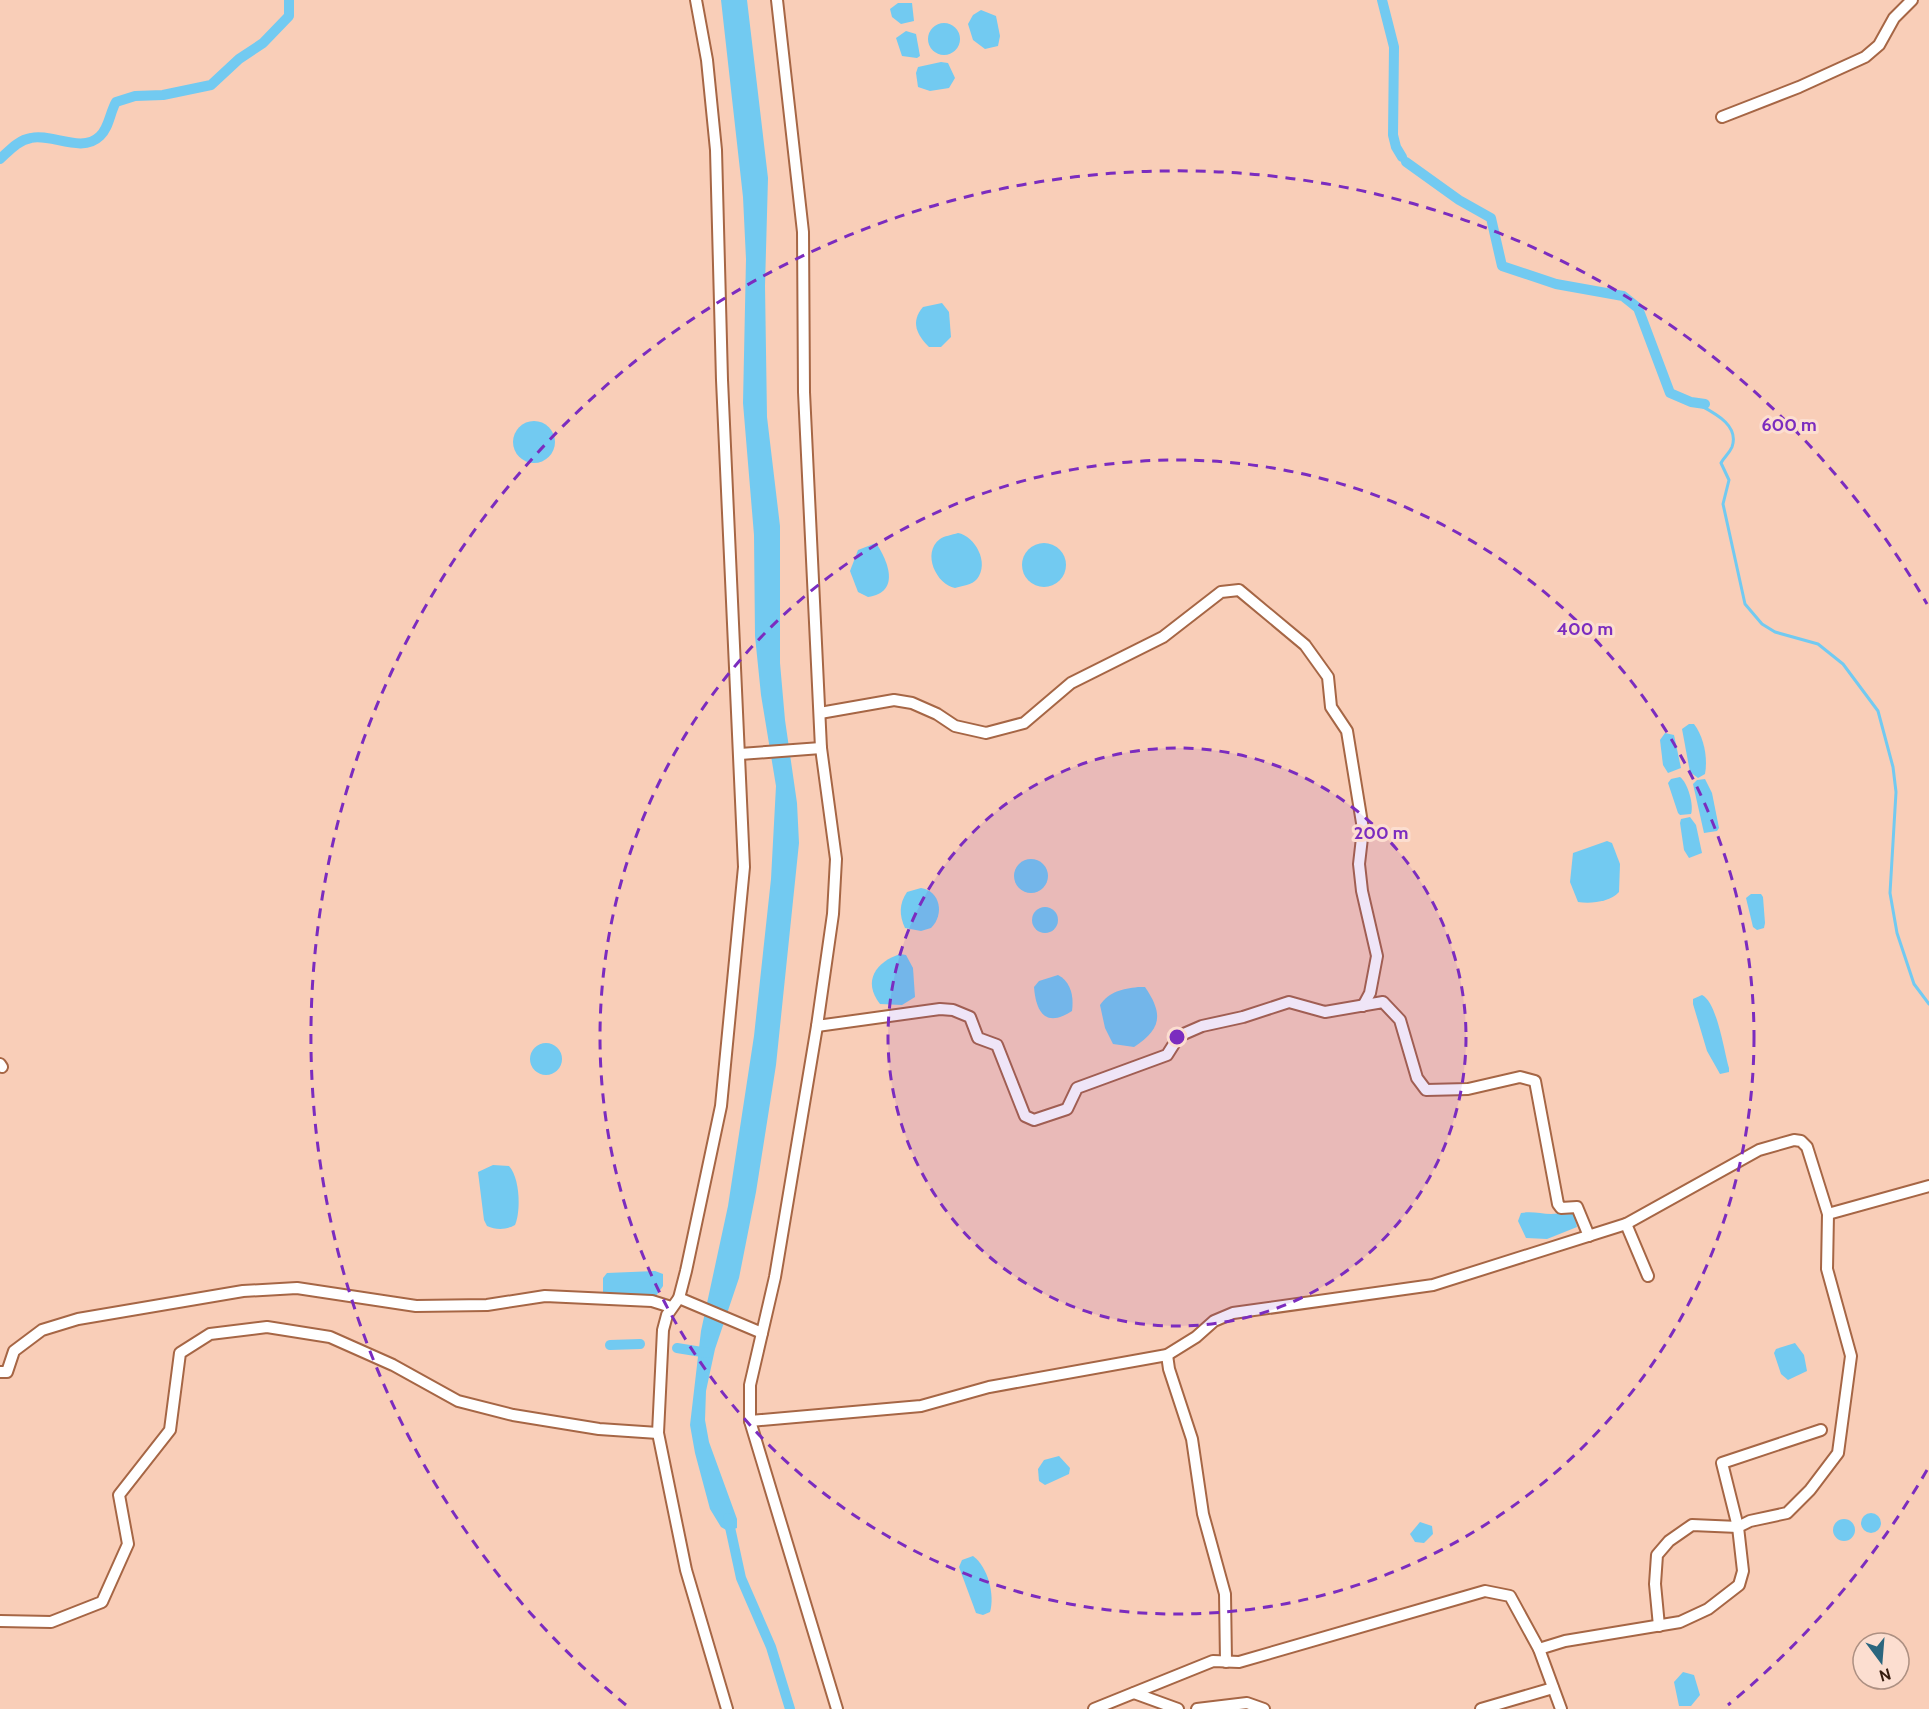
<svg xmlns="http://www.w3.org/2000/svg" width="1929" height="1709" font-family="Cabin,sans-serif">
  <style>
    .water { fill: #72caf1 }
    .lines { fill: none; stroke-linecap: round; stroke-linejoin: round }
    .stream { stroke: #72caf1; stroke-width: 3 }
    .canal { stroke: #72caf1; stroke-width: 10 }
    .minor-casing { stroke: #a66645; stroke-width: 14 }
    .minor { stroke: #fff; stroke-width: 10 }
    .ring { fill: none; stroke: #7b2cbf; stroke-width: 3; stroke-dasharray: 10 8 }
    .centre { fill: #7b2cbf; stroke: #fcded0; stroke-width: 3 }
    .ring-label { font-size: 18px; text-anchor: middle; font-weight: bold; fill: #7b2cbf; stroke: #fcded0; stroke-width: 6; stroke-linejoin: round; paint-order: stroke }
  </style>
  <rect width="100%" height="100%" fill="#f9ceb8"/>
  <g class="water">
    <path d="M721,0h26l21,178 -3,108 2,131 13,109v137l5,57 12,83 2,40 -23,222 -20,127 -17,86 -24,71 -9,42 -1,29 4,22 28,77v9l-9,3 -7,-4 -11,-18 -15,-56 -5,-28 11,-94 27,-125 26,-170 17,-157 5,-93 -15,-91 -6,-59 -1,-101 -11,-132 3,-144 -3,-62z"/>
    <path d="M898,3h14l2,18 -13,3 -9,-7 -2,-8z"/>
    <path d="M981,10l15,6 4,20 -2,10 -13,3 -12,-9 -5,-16 5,-9z"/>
    <circle cx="944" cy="39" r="16"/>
    <path d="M906,31l10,3 4,22 -3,2 -15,-2 -6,-18z"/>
    <path d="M941,62l7,1 7,15 -6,10 -19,3 -12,-4 -2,-14 2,-6z"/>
    <path d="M942,303l7,9 2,25 -10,10h-12c-12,-12 -19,-25 -6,-40z"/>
    <circle cx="534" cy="442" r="21"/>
    <path d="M958,533c17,3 32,30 19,46 -5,6 -15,7 -22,9 -18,-3 -34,-35 -15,-49 4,-3 12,-4 18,-6z"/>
    <circle cx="1044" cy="565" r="22"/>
    <path d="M876,543c12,18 25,49 -8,54l-10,-5 -8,-21 8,-21z"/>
    <path d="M1689,724h5c10,13 14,34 11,50l-7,4 -8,-6 -8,-43z"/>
    <path d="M1665,733l9,2 7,33 -13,5 -5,-8 -3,-25z"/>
    <path d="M1680,777c8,6 14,28 11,37l-11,1 -2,-2 -10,-30 3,-4z"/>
    <path d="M1705,779l7,14 7,35 -2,3 -13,2 -11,-49 4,-4z"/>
    <path d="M1690,817l6,8 6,28 -13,5 -5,-8 -4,-27 1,-4z"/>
    <path d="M1607,841l5,2 8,21 -1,28c-9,10 -28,12 -41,10l-8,-20 3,-29z"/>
    <circle cx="1031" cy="876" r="17"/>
    <path d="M921,888c19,3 24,26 10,40l-10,3 -16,-3c-6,-13 -6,-24 2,-36z"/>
    <path d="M1751,894h10l2,3 2,26 -1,5 -7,2 -4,-3 -7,-29z"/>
    <circle cx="1045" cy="920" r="13"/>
    <path d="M900,954l6,1 7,13 2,29 -13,8 -22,-1c-18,-23 -4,-42 20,-50z"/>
    <path d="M1058,975c13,7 16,21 14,36 -26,17 -36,2 -38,-24l5,-6z"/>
    <path d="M1138,987h7c19,28 16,42 -11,60l-21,-3 -8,-16 -5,-23c10,-14 22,-16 38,-18z"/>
    <path d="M1702,995c15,7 22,56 27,73v4l-9,2 -13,-23 -14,-47v-5z"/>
    <circle cx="546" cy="1059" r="16"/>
    <path d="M493,1165l16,1c11,12 12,45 6,59 -9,5 -19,5 -28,1l-3,-6 -6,-48z"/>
    <path d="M1568,1211l6,3 3,13 -30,12 -21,-1 -8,-17 3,-8c17,-3 27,5 47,-2z"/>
    <path d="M655,1271l8,3v12l-7,10 -5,2 -48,-4v-16l4,-5z"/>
    <path d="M1795,1343l9,12 3,16 -19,9 -7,-6 -7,-21 2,-4z"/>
    <path d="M1059,1456l11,12 -1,6 -24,11 -6,-4 -1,-12 6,-9z"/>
    <circle cx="1871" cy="1523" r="10"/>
    <circle cx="1844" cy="1530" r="11"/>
    <path d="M1420,1522l12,4 1,8 -9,9 -9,-1 -5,-8z"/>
    <path d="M973,1556c15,11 22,39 17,56l-7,3 -7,-2 -17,-46 3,-7z"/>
    <path d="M1683,1672l11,3 6,20 -9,11h-12l-5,-24z"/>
  </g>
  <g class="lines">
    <path class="stream" d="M1696,403c16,9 44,21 36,44 -3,7 -8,10 -11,16l8,17 -6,24 22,100 17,20 13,8 43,12 25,20 35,47 15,56 3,25 -6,101 7,40 17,51 15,20"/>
    <g class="canal">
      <path d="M1382,0l12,47 -1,88 3,12 6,10"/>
      <path d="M0,159c9,-8 18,-19 31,-21 20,-5 51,16 69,-2 9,-8 10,-24 16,-34l19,-6 28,-1 48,-10 28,-26 24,-16 26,-27v-16"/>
      <path d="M1406,162l53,38 32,18 11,48 54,18 67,12 15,12 32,85 21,9 14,2"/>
      <path d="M610,1345l30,-1"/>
      <path d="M677,1348l31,5"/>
      <path d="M728,1518l13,60 30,69 19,62"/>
    </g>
    <defs>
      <g id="minor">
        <path d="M696,0l11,60 9,90 6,230 22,487 -23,239 -35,165 -7,27 -12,17 -4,15 -5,103 28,137 41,139"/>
        <path d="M777,0l26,232 1,160 17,356 15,111 -3,55 -16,112 -42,251 -25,108v36l87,288"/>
        <path d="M1722,117l77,-30 66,-30 14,-12 15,-27 18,-18"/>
        <path d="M820,713l74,-13 18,3 25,11 18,12 31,7 38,-10 47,-40 92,-46 58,-45 18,-2 66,55 23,32 3,30 16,24 16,98 -4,35 3,27 15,65 -7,37 -7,13"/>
        <path d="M740,754l81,-6"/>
        <path d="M817,1026l123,-17 13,1 17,7 8,21 19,7 28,71 9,4 33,-11 10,-21 90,-33 12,-19 23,-10 41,-9 46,-15 36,10 58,-10 17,18 17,58 9,12 42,-1 52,-12 15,4 23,123 3,4 16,-1 12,29"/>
        <path d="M0,1064l2,3"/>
        <path d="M1828,1214l101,-28"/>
        <path d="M1626,1224l22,52"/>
        <path d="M679,1298l83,35"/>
        <path d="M1167,1355l2,14 23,70 11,75 22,80 1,68"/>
        <path d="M0,1372h7l7,-21 28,-21 36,-11 165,-28 54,-3 119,18 71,-1 58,-9 107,5 19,6"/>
        <path d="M750,1421l171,-15 68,-19 178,-32 29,-18 18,-16 19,-8 200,-28 193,-61 133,-74 35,-10 7,1 6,6 21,67 -1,55 24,87 -13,97 -28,37 -23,23 -37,8 -12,6 5,44 -4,14 -31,24 -28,13 -115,19 -26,8"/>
        <path d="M0,1621l51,1 51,-20 26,-58 -9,-49 51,-65 10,-77 30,-19 57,-7 63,10 63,28 65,36 55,14 86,14 59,4"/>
        <path d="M1659,1626l-4,-42 2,-29 12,-14 23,-16 46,2 -16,-64 99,-33"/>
        <path d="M1134,1693l44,16"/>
        <path d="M1094,1709l119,-48 26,1 246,-71 25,5 29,53 22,60"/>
        <path d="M1197,1709l50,-6 17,6"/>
        <path d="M1481,1709l72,-21"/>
      </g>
    </defs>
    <use href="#minor" class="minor-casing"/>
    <use href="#minor" class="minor"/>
  </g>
  <circle cx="1177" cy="1037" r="289" fill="#7b2cbf" fill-opacity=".12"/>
  <g class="ring">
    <circle cx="1177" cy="1037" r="289"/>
    <circle cx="1177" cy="1037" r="577"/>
    <path d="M1927 1470A866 866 0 0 1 1728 1705M626 1705A866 866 0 1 1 1927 604"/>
  </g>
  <circle cx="1177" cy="1037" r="9" class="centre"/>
  <g class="ring-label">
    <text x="1789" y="431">600 m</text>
    <text x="1585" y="635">400 m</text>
    <text x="1381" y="839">200 m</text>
  </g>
  <g transform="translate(1881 1661) rotate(164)"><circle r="28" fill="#fcded0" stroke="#ad9082" stroke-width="1.5"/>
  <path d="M0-4.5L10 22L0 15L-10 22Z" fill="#2b667e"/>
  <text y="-9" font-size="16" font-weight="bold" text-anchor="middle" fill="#361c0e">N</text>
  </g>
</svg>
